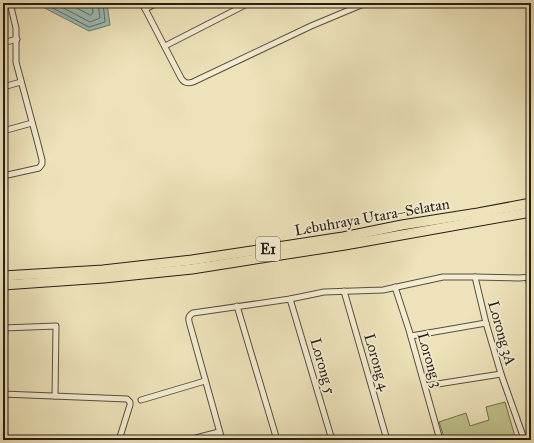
<svg xmlns="http://www.w3.org/2000/svg" width="534" height="443" font-family="'IM FELL Great Primer',serif">
  <style>
    .green { fill: #bec28b; stroke: #72704f }
    .water { fill: #9bbcb7; stroke: #6c7d75 }
    .lines { fill: none; stroke-linecap: round; stroke-linejoin: round }
    .shore { stroke: #606d65; stroke-width: 1 }
    .street-casing { stroke: #584f3c; stroke-width: 7 }
    .highway-casing { stroke: #261e13; stroke-width: 11 }
    .street { stroke: #f3ecd2; stroke-width: 5 }
    .highway { stroke: #ede2b9; stroke-width: 9 }
    .labels { text-anchor: middle; dominant-baseline: central; stroke-width: 3.5; stroke-linejoin: round; paint-order: stroke }
    .shield { fill: #f3ecd2; stroke: #645c4c; stroke-width: 1 }
    .shield-label { font-size: 14px; font-weight: bold; fill: #261e13 }
    .street-label { font-size: 15px; fill: #261e13; stroke: #f3ecd2 }
  </style>
  <rect width="100%" height="100%" fill="#ede2b9"/>
  <filter id="stains"><feTurbulence type="fractalNoise" baseFrequency=".005" numOctaves="4"/><feColorMatrix values="0 0 0 0 .2 0 0 0 0 .09 0 0 0 0 .02 0 0 0 .5 -.17"/></filter>
  <radialGradient id="worn" r=".72"><stop offset=".6" stop-color="#630" stop-opacity="0"/><stop offset="1" stop-color="#630" stop-opacity=".3"/></radialGradient>
  <path class="green" d="M505,402l11,38h-71l-6,-18 27,-9 4,13 19,-6 -3,-13z"/>
  <path class="water" d="M35,3h72l3,22 -21,6z"/>
  <g class="lines">
    <g class="shore">
      <path d="M43,3l46,24 16,-5 -2,-19"/>
      <path d="M54,3l36,19 10,-4 -2,-15"/>
      <path d="M67,3l23,12 3,-2 -1,-10"/>
    </g>
    <defs>
      <g id="street">
        <path d="M142,3l39,75c3,5 6,6 12,4l118,-56 55,-23"/>
        <path d="M145,9l12,-6"/>
        <path d="M3,43l14,-4"/>
        <path d="M165,46l84,-43"/>
        <path d="M3,87l18,-5"/>
        <path d="M3,131l29,-8"/>
        <path d="M3,176l36,-8 3,-4v-4l-4,-16 -22,-82v-34l-6,-25"/>
        <path d="M475,277l11,46 15,51 22,62 1,4"/>
        <path d="M528,278l3,10"/>
        <path d="M395,287l14,43 31,110"/>
        <path d="M344,291l43,149"/>
        <path d="M290,299l42,141"/>
        <path d="M237,306l40,134"/>
        <path d="M3,328l53,-2 -1,70"/>
        <path d="M411,336l75,-13"/>
        <path d="M3,366l2,-38"/>
        <path d="M425,386l76,-12"/>
        <path d="M3,394l124,5 3,3v3l-11,35"/>
        <path d="M141,400l64,-19"/>
        <path d="M188,440l31,-8"/>
        <path d="M222,440l-32,-115c-2,-6 -2,-9 3,-12l97,-14 34,-7 59,-2 60,-13h32l44,1 12,-1"/>
      </g>
      <g id="highway">
        <path d="M3,276l100,-6 89,-10 151,-23 59,-12 76,-12 53,-10"/>
        <path d="M3,285l101,-7 88,-9 153,-24 186,-33"/>
      </g>
    </defs>
    <use href="#street" class="street-casing"/>
    <use href="#highway" class="highway-casing"/>
    <use href="#street" class="street"/>
    <use href="#highway" class="highway"/>
  </g>
  <g class="labels">
    <rect class="shield" x="256" y="237" width="24" height="24" rx="3"/>
    <g class="shield-label">
      <text x="268" y="249">E1</text>
    </g>
    <g class="street-label">
      <text transform="translate(372 217) rotate(-10)">Lebuhraya Utara–Selatan</text>
      <text transform="translate(502 333) rotate(74)">Lorong 3A</text>
      <text transform="translate(430 360) rotate(74)">Lorong 3</text>
      <text transform="translate(377 362) rotate(74)">Lorong 4</text>
      <text transform="translate(323 366) rotate(74)">Lorong 5</text>
    </g>
  </g>
  <rect width="534" height="443" fill="none" stroke="#ede2b9" stroke-width="16"/>
  <rect x="4" y="4" width="526" height="435" fill="none" stroke="#261e13" stroke-width="2"/>
  <rect x="8" y="8" width="518" height="427" fill="none" stroke="#261e13"/>
  <rect width="100%" height="100%" filter="url(#stains)"/>
  <rect width="100%" height="100%" fill="url(#worn)"/>
</svg>
